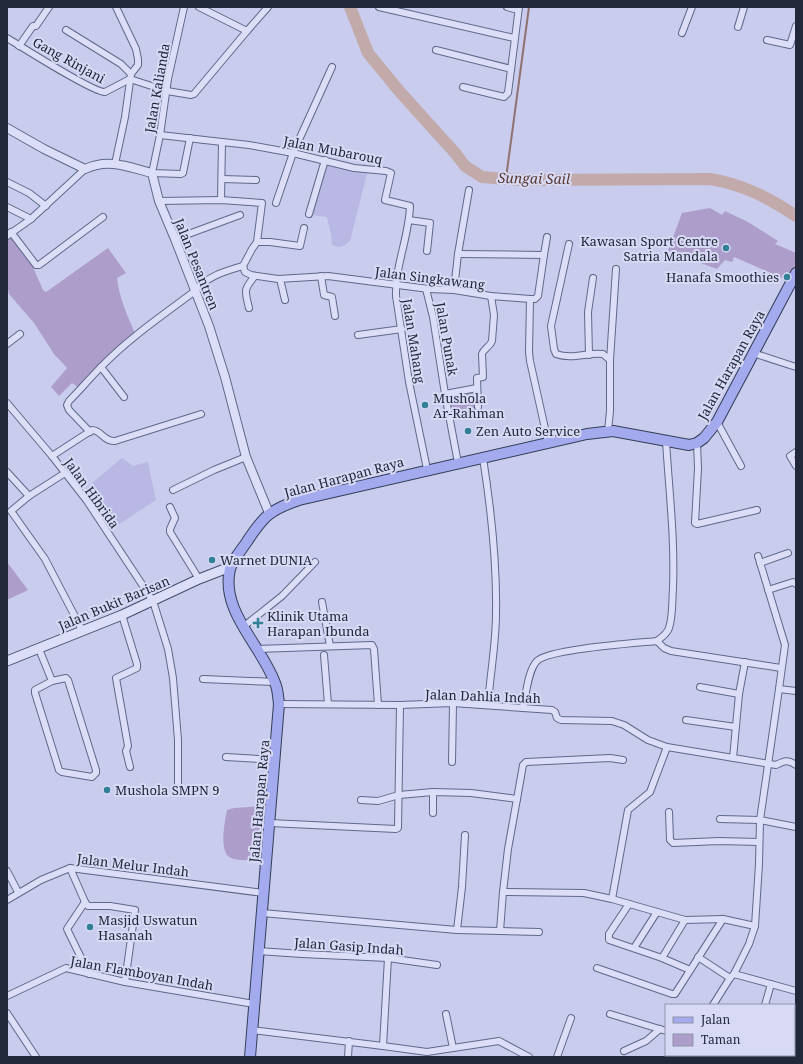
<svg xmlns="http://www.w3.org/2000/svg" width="803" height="1064" font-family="'Noto Serif',serif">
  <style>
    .farmland { fill: #b9b7e3 }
    .green { fill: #ad9dcb }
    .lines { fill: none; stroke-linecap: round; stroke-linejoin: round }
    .stream { stroke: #907071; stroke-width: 2 }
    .river { stroke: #c2aaab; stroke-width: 12 }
    .minor-casing { stroke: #5e6989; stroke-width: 8 }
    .tertiary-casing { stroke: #5e6989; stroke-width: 10 }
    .secondary-casing { stroke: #414d6b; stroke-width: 11 }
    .primary-casing { stroke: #323e57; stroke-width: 12 }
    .minor { stroke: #dcdef8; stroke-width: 6 }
    .tertiary { stroke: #dcdef8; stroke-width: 8 }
    .secondary { stroke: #dcdef8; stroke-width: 9 }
    .primary { stroke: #a4aaee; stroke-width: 10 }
    .poi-dot { fill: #318096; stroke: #d8daf5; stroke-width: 1.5 }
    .labels { text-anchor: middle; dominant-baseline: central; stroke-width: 4; stroke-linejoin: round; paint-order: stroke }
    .street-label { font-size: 13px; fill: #21283a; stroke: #d8daf5 }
    .poi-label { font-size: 13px; fill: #21283a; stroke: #d8daf5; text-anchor: start }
    .water-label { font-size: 14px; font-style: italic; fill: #593731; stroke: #d8daf5 }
  </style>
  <rect width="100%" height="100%" fill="#c9cced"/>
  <g class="farmland">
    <path d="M326,162l42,8 -18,71 -5,4 -6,2 -7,-2 -1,-11 -4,-17 -17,-2z"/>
    <path d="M122,458l11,8 15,-4 8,38 -46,30 -27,-39z"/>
  </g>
  <g class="green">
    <path d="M710,208l12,7 3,-4 23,11 30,19 -3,3 21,9v13l-7,15 -55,-24 -2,5 -7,-2 -8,9 -49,-18 14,-38z"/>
    <path d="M10,235l18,21 15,34 3,2 62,-44 18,25 -9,5c2,19 10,37 18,55l-57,54 -6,-4 -13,13 -8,-9 16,-19 -13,-14 -20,-31 -25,-29 -2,-9v-48z"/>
    <path d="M475,391l3,16 -28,6 -3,-17z"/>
    <path d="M7,562l21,28 -21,10z"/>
    <path d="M262,806l-6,55c-7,-1 -18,0 -25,-3 -13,-6 -6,-36 -4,-48l7,-2z"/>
  </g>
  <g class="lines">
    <path class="stream" d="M506,178l23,-171"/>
    <path class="river" d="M350,7l18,46 32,39 56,62 9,12 17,11 39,3 189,-1c32,5 59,19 86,37"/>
    <defs>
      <g id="minor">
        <path d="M184,7l-16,72 -8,56 -8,38 29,1 2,-1 7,-35"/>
        <path d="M199,7l48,24 21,-24"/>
        <path d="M379,7l135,31"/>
        <path d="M507,7l11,3"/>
        <path d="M738,27l6,-20"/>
        <path d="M66,30l55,34 10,10"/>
        <path d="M682,33l10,-26"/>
        <path d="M7,38c15,9 87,55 98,54l25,-13 37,12 24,4 3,-1 53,-63"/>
        <path d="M767,40l23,5 6,-19"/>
        <path d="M19,46l14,-20h3l13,-19"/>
        <path d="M436,50l75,19"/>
        <path d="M463,87l41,10 4,-4 11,-86"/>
        <path d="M160,135l89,10 44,8 61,15 32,3 5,2 -6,27 25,6c-1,31 -15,59 -14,90l13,86 18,87"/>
        <path d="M115,164l10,-47 6,-43 7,-9v-6l-2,-10 -20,-42"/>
        <path d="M222,179l34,1"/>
        <path d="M7,182l22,11 17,13"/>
        <path d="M221,200l1,-58"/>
        <path d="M159,201l62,-1 41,3 -5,39"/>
        <path d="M276,203l17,-50 39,-86"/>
        <path d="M7,207l24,12"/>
        <path d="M309,214l16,-54"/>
        <path d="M409,220l21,3 -3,28"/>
        <path d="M11,232l25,33h3l64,-48"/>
        <path d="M7,236l24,-17 54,-50"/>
        <path d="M175,239l65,-24"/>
        <path d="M569,244l-18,82 3,23 2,5c16,6 32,-2 47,0l7,6v51l-2,20"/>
        <path d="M458,254l86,1"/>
        <path d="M243,266l9,-17 5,-7h13l30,4 4,-18"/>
        <path d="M321,276l3,19 8,2 3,19"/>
        <path d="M280,279l5,21"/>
        <path d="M426,289l7,28 12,77 13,69"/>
        <path d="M454,290l4,-36 11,-64"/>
        <path d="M530,299h5l3,-3 6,-41 3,-18"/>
        <path d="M249,308c-4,-17 -6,-18 6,-32"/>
        <path d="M358,335l44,-6"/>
        <path d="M7,344l13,-10"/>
        <path d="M753,353l43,14"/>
        <path d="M589,355l-1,-43 5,-34"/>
        <path d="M610,360l6,-91"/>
        <path d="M101,367l23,30"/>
        <path d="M445,394l32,-6"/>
        <path d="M7,403l45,53 35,45 66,100 15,48 5,29 5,62v47"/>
        <path d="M478,407l-1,-29 6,-1 -1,-23c2,-6 8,-7 10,-13l2,-26 -3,-19"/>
        <path d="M717,422l24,44"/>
        <path d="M90,432l-21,-22 -2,-5 2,-4c11,-11 21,-23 32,-34 28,-29 62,-52 94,-76 12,-15 31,-20 48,-25l2,6 6,3 27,4 50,-3 101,13 25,1 37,6 39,3 -1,53 1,9 18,81"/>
        <path d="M697,443l1,25 -3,55 2,1 60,-14"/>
        <path d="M796,452l-6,4 6,10"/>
        <path d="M52,456l40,-26c9,0 12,12 23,11l86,-27"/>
        <path d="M483,458c8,51 14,104 13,156 0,30 -6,61 -8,91"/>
        <path d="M7,472l22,24"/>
        <path d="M65,473l-36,23 -18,15 34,48 37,71"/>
        <path d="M173,490l41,-20 32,-13"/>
        <path d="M170,507l5,11 -5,11v3l29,47"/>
        <path d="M758,556l27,89 -6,44 17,2"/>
        <path d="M760,563l28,-10"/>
        <path d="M768,590l25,-8 3,2"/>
        <path d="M322,602l8,44"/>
        <path d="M122,615l15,49v4l-21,10 12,68 -2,5 4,16"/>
        <path d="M243,627l39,-31 33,-34"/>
        <path d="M657,641l7,7 7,3 110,17"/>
        <path d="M39,649l13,32"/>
        <path d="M257,649l115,-4 2,4 4,56"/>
        <path d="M324,655l4,49"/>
        <path d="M66,678l2,2 28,90v3l-4,4 -30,-5 -3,-2 -24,-77v-3l17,-9z"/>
        <path d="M203,679l72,3"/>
        <path d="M700,687l39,7"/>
        <path d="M279,704l121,1 53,-2 99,7 3,2 2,6 4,2 51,1 12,4 24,15 19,7 109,18c8,-4 11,-6 20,0"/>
        <path d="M523,708c3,-13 5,-38 14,-47 11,-12 100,-18 120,-20 5,-4 10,-7 12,-13 4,-12 3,-27 4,-40 2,-49 -4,-98 -7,-147"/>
        <path d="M686,720l50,7"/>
        <path d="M226,757l49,3"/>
        <path d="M733,758l6,-64 6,-32"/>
        <path d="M452,762l1,-59"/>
        <path d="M433,792v21"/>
        <path d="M517,799l6,-34 3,-3 84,-4 13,2"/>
        <path d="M361,800l17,1 21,-6 34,-3 38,1 46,6 -9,50 -5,43"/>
        <path d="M669,812l1,28 3,3 46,-2 40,1"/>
        <path d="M720,819l40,1 36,7"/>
        <path d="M270,823l126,6 2,-1 2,-123"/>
        <path d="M70,868l15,34 -18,27 22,45"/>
        <path d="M7,871l11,21"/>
        <path d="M612,899l16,-89 22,-18 17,-45"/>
        <path d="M7,900l34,-20 29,-12 193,25"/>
        <path d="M85,902l3,4h22l25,4 -10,72"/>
        <path d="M629,904l-20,30v6l53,18 28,12"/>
        <path d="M262,913l195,17 82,2"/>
        <path d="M457,930l5,-43 3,-52"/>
        <path d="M500,931l3,-39 81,1 28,6 73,21 38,-1 32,7"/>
        <path d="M634,948l23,-36"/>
        <path d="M258,951l44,3 86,4 49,7"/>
        <path d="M698,957l32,21"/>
        <path d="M662,958l23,-38"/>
        <path d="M597,968l75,26h3l48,-75"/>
        <path d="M734,974l62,17"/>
        <path d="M7,996l59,-28 59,14 129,22"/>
        <path d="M713,1005l17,-27 4,-4 15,-30 6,-18 4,-62 1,-44 19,-131"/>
        <path d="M765,1005l6,-21"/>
        <path d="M7,1013l29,44"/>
        <path d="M446,1014l7,34"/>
        <path d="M610,1014l56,17"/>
        <path d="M794,1027l2,-7"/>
        <path d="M252,1030l131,16 44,6 72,-11 30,16"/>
        <path d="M794,1039l2,1"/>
        <path d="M383,1046l5,-88"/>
        <path d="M624,1051l22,-10 14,-12"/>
        <path d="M348,1057l1,-16"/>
        <path d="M557,1057l14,-39"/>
        <path d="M679,1057l1,-2"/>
      </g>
      <path id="tertiary" d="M7,128l37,21 41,20c24,-11 43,-2 67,4l7,28 16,38 34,87 16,51 21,80 23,56"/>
      <path id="secondary" d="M7,661l115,-46 77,-36 31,-12"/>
      <path id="primary" d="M250,1057l29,-353c-1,-7 -1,-15 -4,-21 -13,-37 -55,-72 -45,-114 2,-8 12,-20 16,-26 17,-26 23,-33 53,-43l288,-66 26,-3 76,14 8,-2 7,-5 13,-16 79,-149"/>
    </defs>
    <use href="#minor" class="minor-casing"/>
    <use href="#tertiary" class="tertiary-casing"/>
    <use href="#secondary" class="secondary-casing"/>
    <use href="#primary" class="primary-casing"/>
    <use href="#minor" class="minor"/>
    <use href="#tertiary" class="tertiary"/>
    <use href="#secondary" class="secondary"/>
    <use href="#primary" class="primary"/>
  </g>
  <g class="poi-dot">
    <circle cx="726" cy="248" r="4"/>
    <circle cx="787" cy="277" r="4"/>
    <circle cx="425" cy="405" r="4"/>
    <circle cx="468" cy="431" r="4"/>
    <circle cx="212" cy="560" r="4"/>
    <path d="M256 617h4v4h4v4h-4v4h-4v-4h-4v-4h4z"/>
    <circle cx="107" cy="790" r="4"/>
    <circle cx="90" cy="927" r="4"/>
  </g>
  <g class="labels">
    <g class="street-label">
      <text transform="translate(69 60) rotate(29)">Gang Rinjani</text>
      <text transform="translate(157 88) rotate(-80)">Jalan Kalianda</text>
      <text transform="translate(333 150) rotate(11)">Jalan Mubarouq</text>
      <text transform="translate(197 264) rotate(68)">Jalan Pesantren</text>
      <text transform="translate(430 278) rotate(7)">Jalan Singkawang</text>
      <text transform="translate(447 339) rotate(80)">Jalan Punak</text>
      <text transform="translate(414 341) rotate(81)">Jalan Mahang</text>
      <text transform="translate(731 365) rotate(-61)">Jalan Harapan Raya</text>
      <text transform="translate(344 477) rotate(-15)">Jalan Harapan Raya</text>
      <text transform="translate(92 493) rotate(54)">Jalan Hibrida</text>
      <text transform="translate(114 603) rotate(-23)">Jalan Bukit Barisan</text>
      <text transform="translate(483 696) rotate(2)">Jalan Dahlia Indah</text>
      <text transform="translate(259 801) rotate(-85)">Jalan Harapan Raya</text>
      <text transform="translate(133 865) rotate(7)">Jalan Melur Indah</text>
      <text transform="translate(349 946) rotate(4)">Jalan Gasip Indah</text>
      <text transform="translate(142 973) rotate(10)">Jalan Flamboyan Indah</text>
    </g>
    <g class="poi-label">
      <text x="718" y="241" text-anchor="end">Kawasan Sport Centre<tspan x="718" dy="15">Satria Mandala</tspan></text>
      <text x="779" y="277" text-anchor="end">Hanafa Smoothies</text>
      <text x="433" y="398">Mushola<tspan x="433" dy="15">Ar-Rahman</tspan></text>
      <text x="476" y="431">Zen Auto Service</text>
      <text x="220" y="560">Warnet DUNIA</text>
      <text x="267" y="616">Klinik Utama<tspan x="267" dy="15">Harapan Ibunda</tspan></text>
      <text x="115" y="790">Mushola SMPN 9</text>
      <text x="98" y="920">Masjid Uswatun<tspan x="98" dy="15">Hasanah</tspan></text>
    </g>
    <g class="water-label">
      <text transform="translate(534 178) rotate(1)">Sungai Sail</text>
    </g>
  </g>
  <rect width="803" height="1064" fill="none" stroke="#21283a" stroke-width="16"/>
  <rect x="665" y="1004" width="130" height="52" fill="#d8daf5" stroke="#8f93aa"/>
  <rect x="673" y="1017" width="20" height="6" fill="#a4aaee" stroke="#8f93aa"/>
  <text x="701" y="1024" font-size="12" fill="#21283a">Jalan</text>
  <rect x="673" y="1034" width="20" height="12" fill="#ad9dcb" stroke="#8f93aa"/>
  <text x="701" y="1044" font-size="12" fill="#21283a">Taman</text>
</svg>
